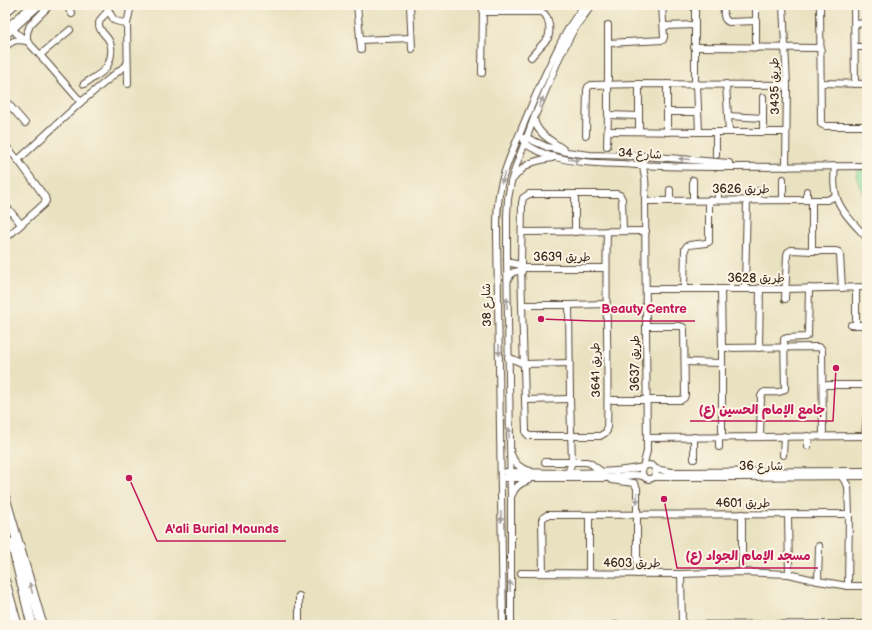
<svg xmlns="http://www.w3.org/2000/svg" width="872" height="630" font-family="'Balsamiq Sans','Playpen Sans Arabic',sans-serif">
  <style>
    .green { fill: #89db9c; stroke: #62825d }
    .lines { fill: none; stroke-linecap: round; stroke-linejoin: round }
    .minor-casing { stroke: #554636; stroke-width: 8 }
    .highway-casing { stroke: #554636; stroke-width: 11 }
    .minor { stroke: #fff; stroke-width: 6 }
    .highway { stroke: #fff; stroke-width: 9 }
    .oneway { fill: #a79f9a }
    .labels { text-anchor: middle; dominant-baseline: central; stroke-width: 4; stroke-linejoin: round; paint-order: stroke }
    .street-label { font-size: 12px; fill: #3b2a1e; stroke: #fcf5e5 }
    .leader { fill: none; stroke: #c2185b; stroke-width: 1.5 }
    .callout-dot { fill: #c2185b; stroke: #fcf5e5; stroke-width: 1.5 }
    .callout-label { font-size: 13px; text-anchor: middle; font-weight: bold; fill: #c2185b; stroke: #fcf5e5; stroke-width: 4; stroke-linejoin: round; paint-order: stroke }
  </style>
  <rect width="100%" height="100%" fill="#fcf5e5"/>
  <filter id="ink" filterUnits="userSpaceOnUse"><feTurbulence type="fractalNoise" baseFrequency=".025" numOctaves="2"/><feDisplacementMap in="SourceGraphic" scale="8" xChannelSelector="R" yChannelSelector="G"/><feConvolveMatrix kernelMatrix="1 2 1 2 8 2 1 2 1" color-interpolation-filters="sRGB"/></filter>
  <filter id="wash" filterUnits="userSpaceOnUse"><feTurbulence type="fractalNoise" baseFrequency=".012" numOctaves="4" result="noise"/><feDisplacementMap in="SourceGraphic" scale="16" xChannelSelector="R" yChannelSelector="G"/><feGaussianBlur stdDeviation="0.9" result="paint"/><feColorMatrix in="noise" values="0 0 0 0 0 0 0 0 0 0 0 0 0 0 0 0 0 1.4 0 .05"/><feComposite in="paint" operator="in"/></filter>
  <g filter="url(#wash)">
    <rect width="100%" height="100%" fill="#e9e2c1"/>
    <path class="green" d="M857,169h10v32c-6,-10 -11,-20 -10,-32z"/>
  </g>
  <g filter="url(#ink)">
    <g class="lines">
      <defs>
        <g id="minor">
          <path d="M66,5l6,9"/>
          <path d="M105,5l9,15 2,1 11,3"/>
          <path d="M357,5l4,44"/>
          <path d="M410,5l2,44"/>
          <path d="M724,5c0,7 -2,14 5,17l27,-1"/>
          <path d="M756,5v43"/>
          <path d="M783,5l4,80 -1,82"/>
          <path d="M820,5l1,119 4,2h42"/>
          <path d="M854,5l1,79"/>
          <path d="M483,12h59c7,4 9,18 6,26l-17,19"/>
          <path d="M5,14l10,-9"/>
          <path d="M13,22l1,7 2,4 11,8 13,14 41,47"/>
          <path d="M855,24l12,-1"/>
          <path d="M664,26l31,-1"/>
          <path d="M5,29l27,-24"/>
          <path d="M5,36l35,-31"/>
          <path d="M360,40l51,-2"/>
          <path d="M608,43l55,-3 1,-3 -2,-32"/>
          <path d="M5,47c8,-7 11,-8 22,-6v-8l3,-8 20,-20"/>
          <path d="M694,47l127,1"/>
          <path d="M855,47h12"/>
          <path d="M40,55l30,-25"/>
          <path d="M482,73l1,-68"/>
          <path d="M821,83l46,1"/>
          <path d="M84,84c7,-5 16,-9 21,-15 6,-7 9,-22 3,-30 -3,-5 -10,-9 -9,-16 1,-4 6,-9 10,-12"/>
          <path d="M128,84l-1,-60 4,-19"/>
          <path d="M667,84v48"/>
          <path d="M695,84v-79"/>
          <path d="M697,84l2,48"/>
          <path d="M726,84l3,48"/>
          <path d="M763,97v34"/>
          <path d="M5,100l20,23"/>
          <path d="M667,112h31"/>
          <path d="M608,115l31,1"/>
          <path d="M728,116l35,2"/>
          <path d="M534,119c3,15 18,22 29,30"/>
          <path d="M608,131l91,1h87"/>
          <path d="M639,131v-47"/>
          <path d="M716,132v23"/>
          <path d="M586,135l1,-45 1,-3 3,-2 48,-1 148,1"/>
          <path d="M523,138h4l20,9 20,5 23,3 54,1 85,7"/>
          <path d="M524,141l1,3c9,5 19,11 30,13 26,7 55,6 82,8 76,4 153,1 230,1"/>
          <path d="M5,145l13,15 27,37 1,4 -2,3 -39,35"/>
          <path d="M607,146l1,-31v-90"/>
          <path d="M18,160l63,-58 46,-38"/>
          <path d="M835,166c-1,9 -2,19 1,29 3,15 21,32 31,43"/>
          <path d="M513,179c13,-16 19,-18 39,-21"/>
          <path d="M783,179v21"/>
          <path d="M758,191v9"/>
          <path d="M575,194v38"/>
          <path d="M693,200v-20"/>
          <path d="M718,200v-10"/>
          <path d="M807,200v-9"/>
          <path d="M645,201l167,-1h15l9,-4"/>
          <path d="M670,201v-11"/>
          <path d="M5,205l16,19"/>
          <path d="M522,232l124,-1"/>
          <path d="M812,251h24l3,1 1,3 2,33"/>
          <path d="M507,260l4,3 10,2"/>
          <path d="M522,268h84"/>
          <path d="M508,280c4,-8 4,-9 14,-9"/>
          <path d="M745,288l2,-88"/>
          <path d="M856,288v37"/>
          <path d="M646,289h139l82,-2"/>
          <path d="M684,289l1,-40 2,-3 2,-1 17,-2 3,-1v-42"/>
          <path d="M721,289l1,59v89"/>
          <path d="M785,299l2,-44 1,-3 3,-2 21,1v-51"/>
          <path d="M522,305l3,95 45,-1"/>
          <path d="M569,305h-47l-1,-40 1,-62 1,-5 6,-4h88l3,1 2,4 1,32"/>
          <path d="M851,325h16"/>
          <path d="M722,348l96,-1 3,1 1,3 1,85"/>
          <path d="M759,348l1,-60"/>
          <path d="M508,357l16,7 46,-1"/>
          <path d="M685,362l37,1"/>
          <path d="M823,385h44"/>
          <path d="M525,400l1,31v2l3,3h71l5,-3 2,-2c2,-67 -2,-133 0,-200"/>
          <path d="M608,400h73l3,-2 1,-3 -1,-66 -1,-2 -3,-1h-34"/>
          <path d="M808,436v10"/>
          <path d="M865,436l2,-21"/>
          <path d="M694,437v22"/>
          <path d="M719,437v10"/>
          <path d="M760,437l1,-41 2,-3 2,-1c6,0 15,2 20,-3l-1,-50 3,-1 18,-1 3,-2 1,-47"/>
          <path d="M647,438l220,-2"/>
          <path d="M511,454c3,9 9,15 19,17"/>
          <path d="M783,455l1,-19"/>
          <path d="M545,462h41l4,1 12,9"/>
          <circle cx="649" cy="472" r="7"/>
          <path d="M656,469l4,1 12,2 195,-1"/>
          <path d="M506,472c46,0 92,4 137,-5l4,-16 -2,-250c0,-7 1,-16 0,-23 -2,-7 -2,-14 -1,-22"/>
          <path d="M568,473l4,-11 -2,-63 -1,-94 37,-1"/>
          <path d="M654,477h82l131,-1"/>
          <path d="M842,477l6,9 1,28 -1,72"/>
          <path d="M501,478h104l31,-3 7,1"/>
          <path d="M611,480l23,3 3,5v86"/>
          <path d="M512,495c3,-9 9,-12 17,-15"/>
          <path d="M742,514v58"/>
          <path d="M788,514l1,60"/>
          <path d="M521,573l160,1 61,-2 47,2 29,7 30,5h19"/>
          <path d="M543,573l-1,-53 1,-2 4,-3 302,-1"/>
          <path d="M589,573v-58"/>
          <path d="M681,574l1,51"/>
          <path d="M818,581l1,-35"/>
          <path d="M299,596v29"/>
          <path d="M503,625l-6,-391c0,-17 0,-33 4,-49 4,-18 12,-35 19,-52 11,-27 22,-53 35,-79 8,-17 17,-34 30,-49"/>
          <path d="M511,625v-126l-4,-239v-45l1,-16 3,-17 6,-19 17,-45 26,-62 14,-27 18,-24"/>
          <path d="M615,625l252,-1"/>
        </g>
        <g id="highway">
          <path d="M5,498l37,127"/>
          <path d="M12,543l20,82"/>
          <path d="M5,582l12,43"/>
          <path d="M5,601l4,24"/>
        </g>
      </defs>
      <use href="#minor" class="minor-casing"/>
      <use href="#highway" class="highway-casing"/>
      <use href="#minor" class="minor"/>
      <use href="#highway" class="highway"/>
    </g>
    <defs><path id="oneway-solid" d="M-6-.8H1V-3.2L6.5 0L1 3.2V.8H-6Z"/></defs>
    <g class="oneway">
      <use href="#oneway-solid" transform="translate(541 102) rotate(-67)"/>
      <use href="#oneway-solid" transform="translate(684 159) rotate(-176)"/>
      <use href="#oneway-solid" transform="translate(574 160) rotate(6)"/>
      <use href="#oneway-solid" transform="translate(503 178) rotate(107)"/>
      <use href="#oneway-solid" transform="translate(507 303) rotate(-91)"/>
      <use href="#oneway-solid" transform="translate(499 350) rotate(90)"/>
      <use href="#oneway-solid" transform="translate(509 433) rotate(-91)"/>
      <use href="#oneway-solid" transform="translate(637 498) rotate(90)"/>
      <use href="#oneway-solid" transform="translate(501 517) rotate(90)"/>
      <use href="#oneway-solid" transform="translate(510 586) rotate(-91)"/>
      <use href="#oneway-solid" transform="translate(31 588) rotate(-106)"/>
    </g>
  </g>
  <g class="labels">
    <g class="street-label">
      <text transform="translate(775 86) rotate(-91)">طريق 3435</text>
      <text transform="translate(640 154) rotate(3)">شارع 34</text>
      <text x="741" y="189">طريق 3626</text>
      <text x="562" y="257">طريق 3639</text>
      <text x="756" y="278">طريق 3628</text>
      <text transform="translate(487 305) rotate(-91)">شارع 38</text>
      <text transform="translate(635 363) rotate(-90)">طريق 3637</text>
      <text transform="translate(596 370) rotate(-91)">طريق 3641</text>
      <text x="761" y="466">شارع 36</text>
      <text x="743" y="503">طريق 4601</text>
      <text x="632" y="563">طريق 4603</text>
    </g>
  </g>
  <path class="leader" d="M541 319L593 321H695M836 368L833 421H690M129 478L157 541H286M664 499L677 568H818"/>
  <g class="callout-dot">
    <circle cx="541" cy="319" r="4"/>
    <circle cx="836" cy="368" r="4"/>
    <circle cx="129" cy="478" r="4"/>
    <circle cx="664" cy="499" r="4"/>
  </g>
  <g class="callout-label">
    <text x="644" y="313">Beauty Centre</text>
    <text x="762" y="414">جامع الإمام الحسين (ع)</text>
    <text x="222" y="533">A'ali Burial Mounds</text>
    <text x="748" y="560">مسجد الإمام الجواد (ع)</text>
  </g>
  <rect width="872" height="630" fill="none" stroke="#fcf5e5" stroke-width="20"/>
</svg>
